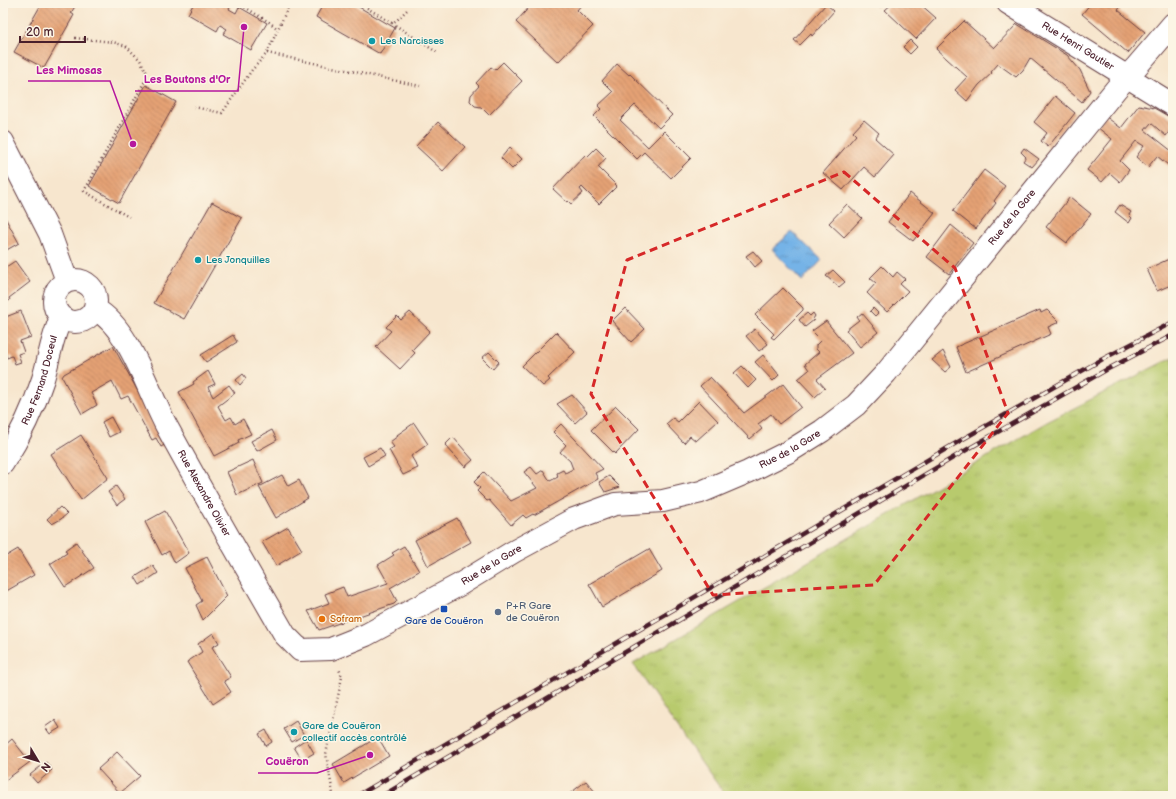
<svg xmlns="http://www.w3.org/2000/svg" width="1176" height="799" font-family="'Balsamiq Sans',sans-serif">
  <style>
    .grass { fill: url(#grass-tufts); stroke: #81744c }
    .water { fill: url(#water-ripples); stroke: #5f6989 }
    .building { fill: url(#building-back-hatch) }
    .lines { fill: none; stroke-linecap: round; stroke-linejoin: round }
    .minor-casing { stroke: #643d43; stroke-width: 24 }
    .tertiary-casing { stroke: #643d43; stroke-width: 24 }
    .path { stroke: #643d43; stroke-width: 2.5; stroke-dasharray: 1 3; stroke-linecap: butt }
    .minor { stroke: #fff; stroke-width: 22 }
    .tertiary { stroke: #fff; stroke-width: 22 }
    .rail-casing { stroke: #4a1f2b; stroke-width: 4.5 }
    .rail { stroke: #fcf5e5; stroke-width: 3; stroke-dasharray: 9; stroke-linecap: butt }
    .marked { fill: none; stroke: #d62828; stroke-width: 3; stroke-dasharray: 8 5; stroke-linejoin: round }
    .culture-dot { fill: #0f9aa8; stroke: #fcf5e5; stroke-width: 1.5 }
    .transit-dot { fill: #1a4fb4; stroke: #fcf5e5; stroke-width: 1.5 }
    .service-dot { fill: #5c6f8a; stroke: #fcf5e5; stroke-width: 1.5 }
    .food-dot { fill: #e8710a; stroke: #fcf5e5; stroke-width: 1.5 }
    .labels { text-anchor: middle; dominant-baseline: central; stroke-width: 3; stroke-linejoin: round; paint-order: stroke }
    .culture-label { font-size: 10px; fill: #0d838f; stroke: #fcf5e5; text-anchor: start }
    .street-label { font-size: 10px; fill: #4a1f2b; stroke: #fcf5e5 }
    .service-label { font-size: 10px; fill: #4e5e75; stroke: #fcf5e5; text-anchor: start }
    .food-label { font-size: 10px; fill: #c56008; stroke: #fcf5e5; text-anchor: start }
    .transit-label { font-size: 10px; fill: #164399; stroke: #fcf5e5 }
    .leader { fill: none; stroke: #b5179e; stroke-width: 1.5 }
    .callout-dot { fill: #b5179e; stroke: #fcf5e5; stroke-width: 1.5 }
    .callout-label { font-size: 11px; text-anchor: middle; font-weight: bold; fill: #b5179e; stroke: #fcf5e5; stroke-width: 3; stroke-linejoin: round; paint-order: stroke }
  </style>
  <defs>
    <pattern id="grass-tufts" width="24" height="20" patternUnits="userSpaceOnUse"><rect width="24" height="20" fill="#b8ca6d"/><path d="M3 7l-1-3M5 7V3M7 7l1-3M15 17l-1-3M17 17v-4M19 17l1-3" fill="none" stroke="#a0ad5f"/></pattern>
    <pattern id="water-ripples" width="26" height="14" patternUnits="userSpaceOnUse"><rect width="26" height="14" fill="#74b3e7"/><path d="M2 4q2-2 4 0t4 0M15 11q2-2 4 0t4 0" fill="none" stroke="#6191bb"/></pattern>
    <pattern id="building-back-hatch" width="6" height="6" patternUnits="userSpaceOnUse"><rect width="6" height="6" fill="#e5a275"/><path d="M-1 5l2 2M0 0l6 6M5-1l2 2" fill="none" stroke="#bc8360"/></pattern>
  </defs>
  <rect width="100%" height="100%" fill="#fcf5e5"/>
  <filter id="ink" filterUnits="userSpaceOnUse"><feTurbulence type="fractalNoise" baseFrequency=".025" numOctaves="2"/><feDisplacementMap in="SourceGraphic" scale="8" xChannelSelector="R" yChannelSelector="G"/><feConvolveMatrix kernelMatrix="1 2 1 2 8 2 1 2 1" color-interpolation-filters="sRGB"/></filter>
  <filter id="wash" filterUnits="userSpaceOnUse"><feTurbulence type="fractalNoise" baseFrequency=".012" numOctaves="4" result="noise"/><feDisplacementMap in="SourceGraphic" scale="16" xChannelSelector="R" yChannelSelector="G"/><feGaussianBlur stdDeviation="0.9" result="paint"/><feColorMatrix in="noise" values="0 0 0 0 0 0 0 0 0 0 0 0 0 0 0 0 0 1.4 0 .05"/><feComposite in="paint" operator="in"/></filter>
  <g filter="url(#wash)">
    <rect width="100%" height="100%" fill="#f7e6ce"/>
    <path class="grass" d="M1173,357v439h-447l-51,-71 -42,-61 414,-242z"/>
    <path class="water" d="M792,232l30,28 -20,21 -30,-32z"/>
    <g id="blocks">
      <g class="building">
        <path d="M42,3h35l-6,10 3,2 -30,53 -30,-16z"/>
        <path d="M194,3h37l1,1 -3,5 7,4 3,-6 28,16 -16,27 -28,-16 4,-5 -7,-4 -3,6 -29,-17z"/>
        <path d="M324,3h28l43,25 -15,26 -64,-37z"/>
        <path d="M533,3h50l-6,7 16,16 -35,36 -42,-40z"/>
        <path d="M872,3h10l-5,4z"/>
        <path d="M893,3h26l17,15 -20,21 -31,-29z"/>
        <path d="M1091,3h33l-6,7 27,22 -17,21 -46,-39z"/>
        <path d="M826,4l8,7 -22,25 -1,-2 -11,11 -6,-5z"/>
        <path d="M964,21l30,27 23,-24 50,31 13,15 10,21 -8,11 -52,-44 -7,12 -7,7 -18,-13 -7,8 1,1 -13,12 -12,16 -12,-11 12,-13 -31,-28z"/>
        <path d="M910,40l7,7 -7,7 -7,-7z"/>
        <path d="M503,62l19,19 -33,34 -8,-8 -6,-1 -5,-5 1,-6 8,-9 -3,-3 15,-16 4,3z"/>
        <path d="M617,64l12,11 1,-1 42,41 -13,13 -24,-23 -15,15 28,27 16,-16 27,27 -20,20 -27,-26 -7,7 -43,-43 7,-7 -3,-3 15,-14 -11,-11z"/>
        <path d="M146,85l30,17 -57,101 -30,-17z"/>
        <path d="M1055,96l20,17 -27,34 -7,-6 6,-8 -13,-11z"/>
        <path d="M1139,105l15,3 19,11v7l-7,10 -15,-13 -6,7 28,22v17l-16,-13 -9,11 -12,-10 8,-11 -8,-5 -16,20 9,9 -9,12 -10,-9 -8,9 -15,-12 25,-31 -15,-12 8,-11 16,12z"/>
        <path d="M864,120l15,13 -4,5 19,17 -19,22 -11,-10 -21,23 -20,-17 33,-38 -3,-3z"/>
        <path d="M438,122l27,25 -22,24 -27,-25z"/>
        <path d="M510,147l12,12 -10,10 -11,-11z"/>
        <path d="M596,148l10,10 -8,9 19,19 -18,18 -17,-17 -2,2 3,4 -12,11 -3,-3 -1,1 -14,-13 32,-34 2,2z"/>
        <path d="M1024,148l15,11 -7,8 -9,-6 3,-4 -5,-5z"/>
        <path d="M984,170l21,16 -11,15 2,2 -20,26 -23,-18z"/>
        <path d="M910,193l25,20 -22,28 -25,-19z"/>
        <path d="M1070,197l21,17 -24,29 -21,-16z"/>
        <path d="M212,202l30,16 -58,101 -30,-16z"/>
        <path d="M847,204l15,14 -18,19 -15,-14z"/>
        <path d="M1120,205l11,7 -2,3 3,3 -3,5 -14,-11z"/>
        <path d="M3,214l16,29 -16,9z"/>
        <path d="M951,225l22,18 -24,31 -22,-17z"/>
        <path d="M753,251l9,10 -7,6 -9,-11z"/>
        <path d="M1169,259l4,4v21l-16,7 -10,-22z"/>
        <path d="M15,261l15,21 -21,16 1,2 -7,5v-36z"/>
        <path d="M882,266l11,11 4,-5 8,7 -5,5 8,7 -21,21 -20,-19 9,-10 -6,-5z"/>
        <path d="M833,270l12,12 -6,5 -13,-11z"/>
        <path d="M783,288l20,20v2l-29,29 -3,-2 3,-3 -19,-19z"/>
        <path d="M625,308l20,21 -14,13 -19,-21z"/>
        <path d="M873,308l5,5 -3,3 -5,-5z"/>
        <path d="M1040,310l1,3 6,-3 12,12 -11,5 3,7 -85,38 -10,-25z"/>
        <path d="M21,311l10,26 -11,4 4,11 -6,2 3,8 -6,2 -3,-8 -5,2 -4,-11v-29z"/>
        <path d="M410,312l20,19 -18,19 3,3 -15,16 -24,-22 15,-16 -5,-4 11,-11 4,4z"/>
        <path d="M807,313l3,3 3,-3 2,3 -2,3 1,1 -9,7 -6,-7z"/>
        <path d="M862,313l16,19 -18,15 -14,-17 13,-10 -2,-3z"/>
        <path d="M826,321l26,32 -35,26 8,9 -10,9 -17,-18 11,-9 -4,-6 14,-12 -3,-3v-4l5,-5 -9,-9z"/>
        <path d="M755,329l13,15 -9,7 -13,-15z"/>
        <path d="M556,332l19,20 -27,26 2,2 -7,6 -21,-20z"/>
        <path d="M233,335l4,7 -31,20 -5,-7z"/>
        <path d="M113,346l15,27 38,71 -5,3 -5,-9 -4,2 -24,-44 -7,3 -9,-18 -21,12 6,12 -15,9 -20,-37 2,-3z"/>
        <path d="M943,351l8,16 -6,5 -13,-12z"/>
        <path d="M489,352l10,10 -6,7 -11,-11z"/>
        <path d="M763,355l16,20 -6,6 -18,-19z"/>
        <path d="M742,366l14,14 -8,8 -14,-15z"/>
        <path d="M208,371l7,13 -7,3 5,10 16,-12 6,8 -17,13 8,14 5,-3 4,7 8,-5 8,15 -13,6 1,3 -25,13 -35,-64 15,-8 -1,-2z"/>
        <path d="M243,374l3,4 -6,7 -4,-5z"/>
        <path d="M710,377l34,36 39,-29 18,23 -22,17 -8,-10 -13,10 4,5 -12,10 -50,-53z"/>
        <path d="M572,395l15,17 -12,11 -18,-19z"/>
        <path d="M699,401l19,20 -22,20 -6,-5 -6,7 -18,-19 7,-6 5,4z"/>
        <path d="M616,406l23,23 -24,25 -24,-24z"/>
        <path d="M111,417l8,15 -10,5 -7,-15z"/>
        <path d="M414,423l14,21 -17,12 7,12 -15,7 -14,-25 5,-3 -4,-5 8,-6 -1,-1z"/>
        <path d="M561,424l42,45 -8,4 3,6 -64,36 -1,-1 -7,4 -3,-3 -12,10 -22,-25 -2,1 -10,-10 3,-3 -6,-6 10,-10 27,29 26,-13 -13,-16 7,-5 6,7 6,-4 7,11 8,-4 -1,-4 6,-3 2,3 8,-4 -3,-8 -10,-9 6,-7 -13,-13z"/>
        <path d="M272,430l5,10 -20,11 -6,-10z"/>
        <path d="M81,435l27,43 -27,22 -30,-46z"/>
        <path d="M453,437l20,23 -8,7 -20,-22z"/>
        <path d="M380,448l5,8 -17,10 -5,-9z"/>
        <path d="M253,460l10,23 -26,12 -10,-23z"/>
        <path d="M282,475l6,11 11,-6 9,18 -32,20 -17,-31z"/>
        <path d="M609,476l11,11 -15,5 -6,-10z"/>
        <path d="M116,486l9,13 -8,6 -9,-13z"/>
        <path d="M60,507l7,7 -6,5 -9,5 -5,-5z"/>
        <path d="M165,511l24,42 -14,10 -6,-12 -7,4 -17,-33z"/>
        <path d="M457,518l14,24 -43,24 -13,-26z"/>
        <path d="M288,527l14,23 -26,16 -14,-24z"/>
        <path d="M76,542l18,26 -29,19 -15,-23 17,-11 -2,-3z"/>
        <path d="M404,546l15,25 -29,17 7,13 -3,3 -75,26 -11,-19 21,-8 -4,-9 18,-7 4,10 41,-14 -10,-18 16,-10 -2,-2z"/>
        <path d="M18,549l16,26 -31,18v-35z"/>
        <path d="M649,549l13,22 -60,36 -13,-23z"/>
        <path d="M207,557l20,39 -24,24 -7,-15 6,-4 -17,-33z"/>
        <path d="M153,566l5,7 -18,12 -5,-8z"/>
        <path d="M213,633l6,10 -7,4 19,30 -7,4 7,11 -18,12 -26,-42 15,-10 -4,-8z"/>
        <path d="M55,720l5,8 -10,6 -5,-7z"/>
        <path d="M296,721l8,14 -12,7 -8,-13z"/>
        <path d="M266,730l6,12 -6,4 -7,-12z"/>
        <path d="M378,737l11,19 -45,27 -11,-19z"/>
        <path d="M12,739l18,23 -27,20v-35z"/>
        <path d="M306,739l8,14 -12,7 -8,-13z"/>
        <path d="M117,752l23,24 -20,17 -22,-24z"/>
        <path d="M46,762l6,8 -15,13 -7,-8z"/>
        <path d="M586,781l10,12 -3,3h-28l2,-2 1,1z"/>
      </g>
    </g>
  </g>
  <g filter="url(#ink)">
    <use href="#blocks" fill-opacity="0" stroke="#643d43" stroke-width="1"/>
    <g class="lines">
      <defs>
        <g id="minor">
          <path id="s1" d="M95,309c35,19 53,83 72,118 38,70 78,139 118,208l15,15 31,-1 35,-14 93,-50 54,-33 61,-33 41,-15 48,-3 38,-9 47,-20 42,-21 32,-20 34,-26 30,-32 230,-284 21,-23 36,-42"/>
        </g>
        <g id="tertiary">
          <path id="s2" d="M1008,3l165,102"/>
          <path d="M3,142l47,92 17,47"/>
          <circle cx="75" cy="301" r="21"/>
          <path id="s3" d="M3,463c16,-25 31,-56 40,-84 6,-20 9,-42 18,-61"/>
        </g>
      </defs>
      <use href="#minor" class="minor-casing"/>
      <use href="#tertiary" class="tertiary-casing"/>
      <g class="path">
        <path d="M238,3l31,19 9,7"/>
        <path d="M367,8l25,15 5,-3 10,-10"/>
        <path d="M392,23l46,30"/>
        <path d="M75,38l38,4 13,4 14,14 7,13 -2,8 -61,110 45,26"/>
        <path d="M267,53l153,33"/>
        <path d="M194,107l28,6 30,-43 15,-17 23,-50"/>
        <path d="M331,796l2,-2 -7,-40 16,-77 -3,-8"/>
      </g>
      <use href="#minor" class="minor"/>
      <use href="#tertiary" class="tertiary"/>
      <defs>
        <g id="rail">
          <path d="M357,796l606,-357 138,-79 72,-38"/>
          <path d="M382,796l586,-347 138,-79 67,-35"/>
        </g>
      </defs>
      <use href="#rail" class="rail-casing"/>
      <use href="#rail" class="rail"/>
    </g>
  </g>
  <path class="marked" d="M844,172l111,96 53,145 -134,172 -161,10 -122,-201 36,-134z"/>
  <g class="culture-dot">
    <circle cx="372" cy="41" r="4"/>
    <circle cx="198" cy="260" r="4"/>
    <circle cx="294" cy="732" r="4"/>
  </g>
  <rect class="transit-dot" x="440" y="605" width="8" height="8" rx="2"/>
  <circle class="service-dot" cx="498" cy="612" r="4"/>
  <circle class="food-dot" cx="322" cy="619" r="4"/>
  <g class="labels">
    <g class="culture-label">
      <text x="380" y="41">Les Narcisses</text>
      <text x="206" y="260">Les Jonquilles</text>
      <text x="302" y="726">Gare de Couëron<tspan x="302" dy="12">collectif accès contrôlé</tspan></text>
    </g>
    <g class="street-label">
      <text stroke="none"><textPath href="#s2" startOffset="82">Rue Henri Gautier</textPath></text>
      <text stroke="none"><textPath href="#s1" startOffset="1261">Rue de la Gare</textPath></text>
      <text stroke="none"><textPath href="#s3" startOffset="91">Rue Fernand Doceul</textPath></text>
      <text stroke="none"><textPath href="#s1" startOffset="937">Rue de la Gare</textPath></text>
      <text stroke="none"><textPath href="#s1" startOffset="216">Rue Alexandre Olivier</textPath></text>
      <text stroke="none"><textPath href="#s1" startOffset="613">Rue de la Gare</textPath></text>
    </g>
    <g class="service-label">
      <text x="506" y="606">P+R Gare<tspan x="506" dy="12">de Couëron</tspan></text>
    </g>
    <g class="food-label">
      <text x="330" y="619">Sofram</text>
    </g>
    <g class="transit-label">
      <text x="444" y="621">Gare de Couëron</text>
    </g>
  </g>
  <path class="leader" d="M133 144L110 81H28M244 27L238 91H135M370 755L317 773H258"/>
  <g class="callout-dot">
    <circle cx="133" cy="144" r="4"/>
    <circle cx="244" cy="27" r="4"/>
    <circle cx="370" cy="755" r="4"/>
  </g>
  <g class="callout-label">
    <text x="69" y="74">Les Mimosas</text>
    <text x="187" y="83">Les Boutons d'Or</text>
    <text x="287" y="765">Couëron</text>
  </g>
  <rect width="1176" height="799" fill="none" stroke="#fcf5e5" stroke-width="16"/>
  <g transform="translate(38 761) rotate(128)" stroke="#fcf5e5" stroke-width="3" paint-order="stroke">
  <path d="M0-3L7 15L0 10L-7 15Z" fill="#4a1f2b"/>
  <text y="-6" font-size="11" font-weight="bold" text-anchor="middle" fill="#4a1f2b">N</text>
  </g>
  <path d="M20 36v6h65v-6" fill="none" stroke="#4a1f2b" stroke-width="2"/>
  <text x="26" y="36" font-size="12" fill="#4a1f2b" stroke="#fcf5e5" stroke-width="3" paint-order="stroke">20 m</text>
</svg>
